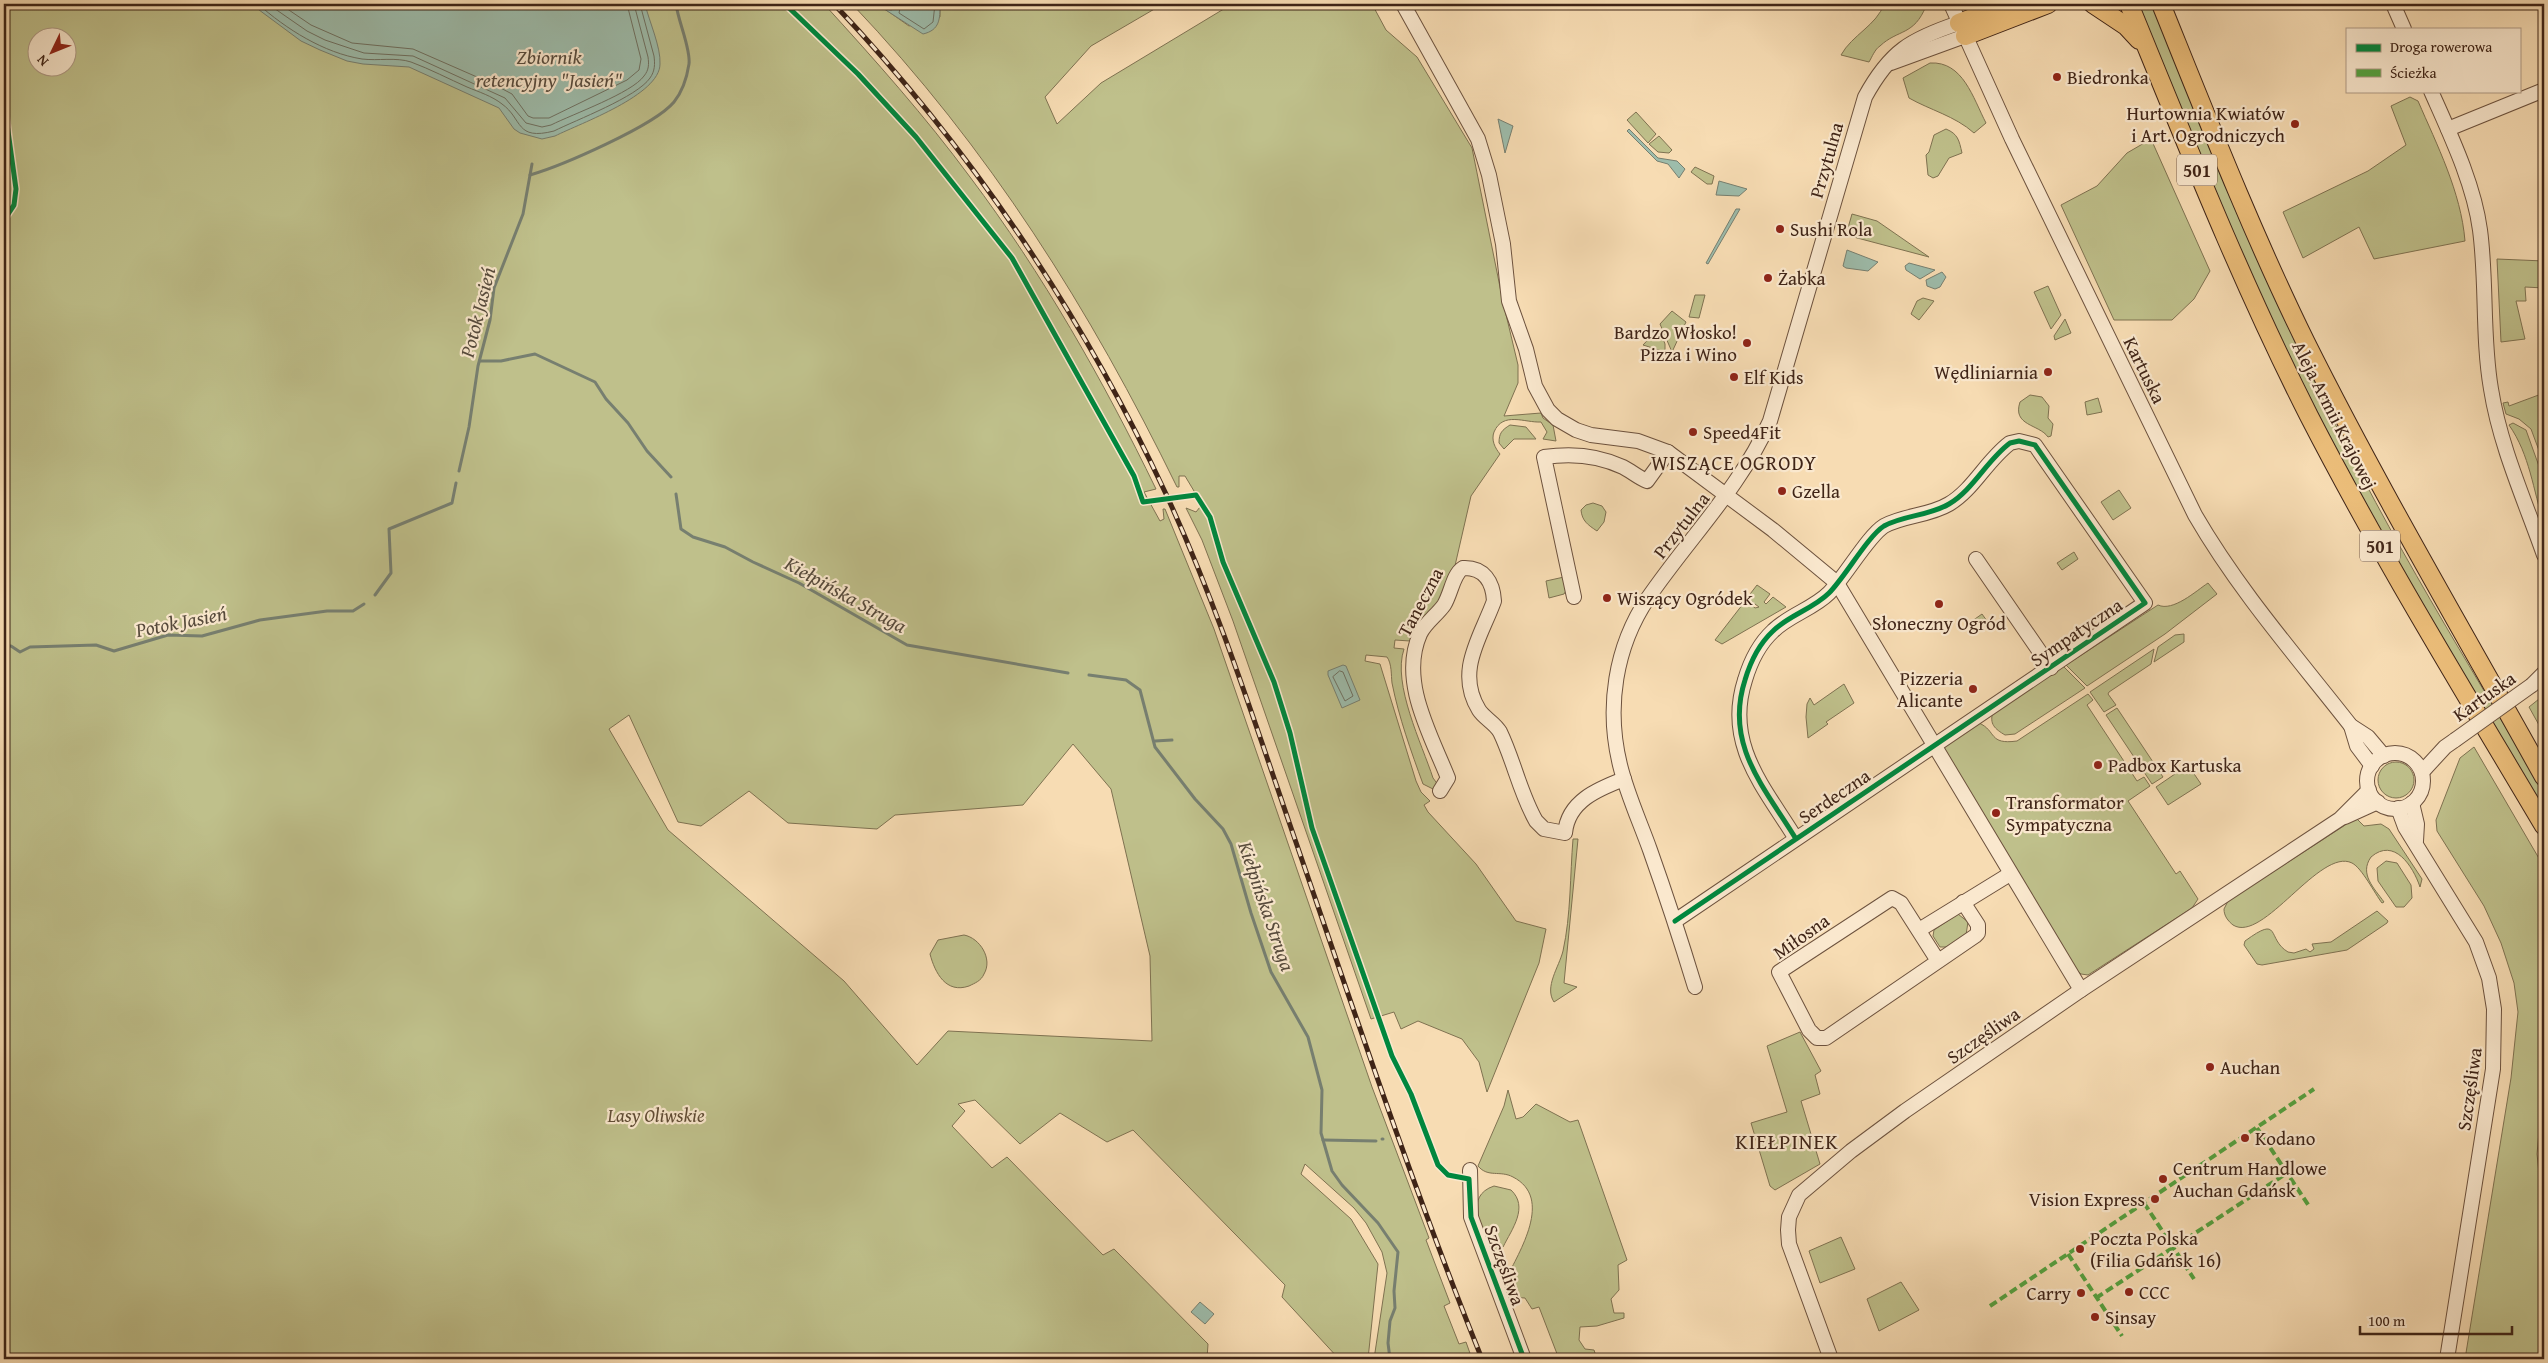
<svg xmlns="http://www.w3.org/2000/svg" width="2548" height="1363" font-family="'Gentium Book Plus',serif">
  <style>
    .green { fill: #bfc08b; stroke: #7f7251; fill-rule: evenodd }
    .water { fill: #9dbcab; stroke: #777f70 }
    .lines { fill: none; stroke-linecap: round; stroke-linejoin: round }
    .shore { stroke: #6e7061; stroke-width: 1 }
    .stream { stroke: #777f70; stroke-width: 3 }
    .minor-casing { stroke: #6d523e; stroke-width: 16 }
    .major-casing { stroke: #3f2417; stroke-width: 20 }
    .minor { stroke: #fae8ce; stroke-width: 14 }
    .major { stroke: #ecbe7a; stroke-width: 18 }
    .rail-casing { stroke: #3f2417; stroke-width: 5 }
    .rail { stroke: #fae8ce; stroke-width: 3; stroke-dasharray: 9; stroke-linecap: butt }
    .minor-bridge-casing { stroke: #6d523e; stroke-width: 16; stroke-linecap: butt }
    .minor-bridge { stroke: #fae8ce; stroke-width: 14 }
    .quiet { stroke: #54a340; stroke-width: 4; stroke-dasharray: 8 4; stroke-linecap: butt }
    .cycleway-casing { stroke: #fae8ce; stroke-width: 8 }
    .cycleway { stroke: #00873e; stroke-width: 5 }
    .poi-dot { fill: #8f2418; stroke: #fae8ce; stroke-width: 2 }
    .labels { text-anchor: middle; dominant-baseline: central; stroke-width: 4.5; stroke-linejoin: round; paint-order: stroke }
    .shield { fill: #fae8ce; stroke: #775f4e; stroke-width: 1 }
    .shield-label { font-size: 18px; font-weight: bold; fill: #3f2417 }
    .poi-label { font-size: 19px; fill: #3f2417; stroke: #fae8ce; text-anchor: start }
    .street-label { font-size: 19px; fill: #3f2417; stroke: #fae8ce }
    .park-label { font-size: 19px; font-style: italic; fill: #5f4b34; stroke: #fae8ce }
    .water-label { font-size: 20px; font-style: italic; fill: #564a3c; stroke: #fae8ce }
    .neighbourhood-label { font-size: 20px; letter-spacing: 1px; fill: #3f2417; stroke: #fae8ce }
    .quarter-label { font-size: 21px; letter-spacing: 1px; fill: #3f2417; stroke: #fae8ce }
  </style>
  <rect width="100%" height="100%" fill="#f7dcb3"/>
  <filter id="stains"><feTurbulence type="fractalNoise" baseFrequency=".004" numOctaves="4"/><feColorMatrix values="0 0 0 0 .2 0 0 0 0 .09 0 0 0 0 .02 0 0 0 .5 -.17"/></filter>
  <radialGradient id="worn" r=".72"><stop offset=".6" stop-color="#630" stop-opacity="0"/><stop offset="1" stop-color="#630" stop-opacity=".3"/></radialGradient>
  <g class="green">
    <path d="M4,4h820c51,56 101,112 146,173 73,97 133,203 186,312l-12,3 16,29 4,-2 -1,-10h2l49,120 158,458 57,151 -3,2 24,63 -6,3 15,38 7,-2 6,17h-98l13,-86 -5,-21 -16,-29 -12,-15 -49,-44 -4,10 50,45 27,45 -10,95h-29l-57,-62 3,-12 -152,-155 -26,12 -47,-29 -40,31 -45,-44 -17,4 7,7 -13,15 40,42 15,-11 96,98 11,-6 94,95 -1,15h-1203zM38,38h30v30h-30zM629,715l49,107 23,4 48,-35 39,32 89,6 18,-14 128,-10 50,-61 38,45 39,167 2,85 -204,-10 -31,34 -73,-84 -176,-151 -59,-101z"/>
    <path d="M852,4h46l-8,6 -8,-3 27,19 31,-9v-13h223l-72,42 -46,51 12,27 44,-41 131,-79h140l14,26 31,27 55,91 31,154 15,63v18l-14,33 37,-3 2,5 10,7 3,16 -13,-2 4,-7 -6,-10c-16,1 -38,-11 -47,10 -3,8 1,16 6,22l-29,42 -17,74 -8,23 -36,48 -15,-1 -1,8 10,1c-12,35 18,95 29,129l6,8 -6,3 -10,-5c-12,-33 -24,-66 -31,-101 -1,-8 0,-19 -5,-26l-21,-2 -1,6 15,3 36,117 5,11 9,9 -6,4 4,7 48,52 40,57 30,8 -7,34 -52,129 -8,-30 -17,-23 -44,-18 -17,8 -7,-17 -23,7 -138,-398 -31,-81 -16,-32 10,4 4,-5 -6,-16 -9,-15h-6v11h-2c-87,-178 -188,-339 -325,-483z"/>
    <path d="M1884,4h42v2c-12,30 -28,23 -46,40 -5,3 -8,11 -11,16l-28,-7c11,-20 36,-30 43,-51z"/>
    <path d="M2136,4h18c55,133 108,269 171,399 64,134 144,261 219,389v23c-78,-134 -161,-266 -230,-405 -66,-133 -121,-270 -178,-406z"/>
    <path d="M1930,63c33,-2 43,35 56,60l-12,10c-19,-17 -44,-23 -65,-35l-6,-20z"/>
    <path d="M2410,97l8,4c19,44 43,91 47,140l-91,18 -15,-32 -56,31 -20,-46 85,-41 38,-26 -15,-39z"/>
    <path d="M1636,112l20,22 -8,9 -21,-23z"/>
    <path d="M1946,129c12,5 13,11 16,24l-13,5 -11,18 -5,2 -5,-3 -2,-20 3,-3 5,-17z"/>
    <path d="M1659,136l13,14 -3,3 -11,-1 -9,-8z"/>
    <path d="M2151,139l59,132 -16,28 -22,21h-58l-53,-115 36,-19 30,-33z"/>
    <path d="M1695,167l19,9 -2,8h-5l-16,-12z"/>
    <path d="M1852,214l25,7 52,36 -83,-22z"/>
    <path d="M2497,259l47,2v27l-19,-1 1,14h-10l9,38 -24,3z"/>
    <path d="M2048,286l13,29 -10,14 -17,-37z"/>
    <path d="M1695,295h10l-6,23 -10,-1z"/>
    <path d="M1923,298l11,3 -15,19 -8,-6 6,-13z"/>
    <path d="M1672,311l14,11 -14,30 -12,-28z"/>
    <path d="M2065,319l6,14 -16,7 -1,-4z"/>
    <path d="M1659,328l6,16v8l-22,-7z"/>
    <path d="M2544,393v71l-13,-35 -12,-10 -13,-5 -3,-11 5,-1 1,4z"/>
    <path d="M2030,395l12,2 7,9 -1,12 5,6 -2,12 -3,1c-9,-13 -36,-11 -28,-35z"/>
    <path d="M2098,398l4,14 -15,3 -2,-13z"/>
    <path d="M2513,423l13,7 14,39 4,-1v56c-11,-34 -14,-69 -35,-99z"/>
    <path d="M1510,425l16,2 10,12h-22l-10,10 -5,-6c0,-10 3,-13 11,-18z"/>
    <path d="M2119,490l12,18 -18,12 -12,-18z"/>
    <path d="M1593,503l9,3 4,6 -2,10 -7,9c-9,-6 -15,-10 -16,-21l5,-5z"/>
    <path d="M2074,552l4,7 -16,11 -5,-7z"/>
    <path d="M1564,577l3,12 -3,5 -15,4 -3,-17z"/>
    <path d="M2208,583l9,11 -52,40 -78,52 -21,-21 92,-60c15,7 38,-14 50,-22z"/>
    <path d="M1757,585l13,9 -6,8 2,2 7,-7 13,10 -64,37 -7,-4 31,-40 9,8 4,-1 -12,-9z"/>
    <path d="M1982,614l5,7 -17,12 -5,-7z"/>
    <path d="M2184,634v8l-30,20 4,-15 17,-12z"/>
    <path d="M2154,649l-3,15 -42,28 -1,2 8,11 -12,7 -14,-20z"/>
    <path d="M2063,666l22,22 -70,46 -10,1c-10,-6 -16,-11 -12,-23z"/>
    <path d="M1844,684l10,19 -28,19 2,2 -20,14 -2,-21 1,-13 3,-6 4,7z"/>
    <path d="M2088,694l5,6 -6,5 50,76 7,-4 6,9 -22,15 48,73 4,-3 18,28 -6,9 -104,67 -7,-1 -4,-4 -133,-222 1,-3 34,-22c18,8 9,22 38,18z"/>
    <path d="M2544,695v39l-15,-27z"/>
    <path d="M2117,708l46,69 -11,7 -46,-69z"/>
    <path d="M2474,747l70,120v210l-7,77 7,66v139h-79l46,-281 7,-66 -4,-29 -13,-40 -17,-37 -47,-75 -1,-11 24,-62z"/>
    <circle cx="2396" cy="780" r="18"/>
    <path d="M2188,765l13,19 -33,21 -12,-18z"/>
    <path d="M2356,818l8,8 17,-2 8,5 33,50 -2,8c-7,-21 -26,-50 -49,-30 -12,17 3,31 13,45l-2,1c-7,-9 -20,-35 -30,-40 -32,-16 -89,81 -119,62 -5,-4 -9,-9 -9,-16l4,-8z"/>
    <path d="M1573,839h5l-14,144 13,4 -23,15c-10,-15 5,-35 9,-51 8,-36 7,-76 10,-112z"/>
    <path d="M2386,861l11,2 14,22 1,13 -8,9h-8l-18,-26 -1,-13z"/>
    <path d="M2377,911l11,10 -1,2 -40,27 -85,15 -5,-1 -13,-19 1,-4c37,-27 21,-2 43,11l6,1 12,-4 4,3 4,-3 -2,-5 19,-2z"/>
    <path d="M1958,914l10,8 -2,13 -16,12h-10l-7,-11 1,-6z"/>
    <path d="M964,935c16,3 29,24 20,39 -3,7 -9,9 -15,12 -23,8 -34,-13 -39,-32l8,-14z"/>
    <path d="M1800,1032l21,39 -6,4 5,19 -19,7 19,63 -45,26 -5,-4 -19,-63 36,-11 -20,-66z"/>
    <path d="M1508,1090l8,29 7,-2 13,-13 34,18 8,-2 49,140 -9,5 1,25 -8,9 3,14h10v5l-27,8 -17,1 -1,13 6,9 9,1 3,9h-38l-20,-52 -7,2 -7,-11 -15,-1 -4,-18c13,-27 48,-81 7,-102 -13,-7 -25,1 -35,-11l26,-60z"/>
    <path d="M1494,1186l17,4c18,17 1,39 -8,57l-7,3 -7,-2c-8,-20 -25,-52 5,-62z"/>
    <path d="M1841,1237l14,32 -35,14 -11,-32z"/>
    <path d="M1901,1282l18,28 -40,21 -12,-32z"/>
  </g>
  <g class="water">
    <path d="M251,4h394c4,17 16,43 15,60 0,31 -79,59 -105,72l-13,3 -22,-6 -6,-4 -15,-21 -90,-41 -46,-3 -16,-3 -27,-11 -19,-9z"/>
    <path d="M898,4h42c0,15 0,26 -17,30l-42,-27 9,3z"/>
    <path d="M1498,119l15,7 -8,27z"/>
    <path d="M1629,129l29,29 19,3 8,8 -6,9 -11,-14 -11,-3 -30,-30z"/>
    <path d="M1719,181l28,8 -8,7 -23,-1z"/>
    <path d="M1736,209h4l-32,55 -2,-1z"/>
    <path d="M1847,250l31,12 -10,9 -22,-3 -3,-2z"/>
    <path d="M1909,263l26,7 -15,9 -14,-9 -1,-4z"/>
    <path d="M1942,272l4,5 -6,10 -5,2 -8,-3 -1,-6z"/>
    <path d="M1343,665l3,1 14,34 -18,8 -14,-33v-4z"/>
    <path d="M1200,1302l14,12 -9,10 -14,-12z"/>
  </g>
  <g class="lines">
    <g class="shore">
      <path d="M258,4c28,25 66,49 104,55 16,2 34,-2 49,3 19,7 38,17 56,25 12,5 25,9 35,17 21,15 13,37 52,27 22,-11 83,-34 96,-53 5,-7 5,-14 4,-22l-14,-52"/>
      <path d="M268,4l39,27 18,9 39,13 49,3 92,42 21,25 16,4 9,-2c22,-11 81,-32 93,-49 5,-6 5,-12 4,-19l-14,-53"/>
      <path d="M280,4l31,21 41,18 61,6 80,35 19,10 16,22 5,2h16l78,-38 12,-10 2,-11 -14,-55"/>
      <path d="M901,4l-2,9 25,16 9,-7 2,-18"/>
      <path d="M1340,671l3,1 10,24 -8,5 -12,-24z"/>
    </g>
    <g class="stream">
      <path d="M879,4l6,4"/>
      <path d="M891,9l7,-5"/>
      <path d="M530,175c31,-9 124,-49 144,-73 8,-10 13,-25 15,-38 2,-15 -11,-43 -13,-60"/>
      <path d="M480,361h21l34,-7 60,28 11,17 22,24 19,28 24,26"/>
      <path d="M459,471l10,-44 9,-61 12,-46 4,-32 29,-74 9,-50"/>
      <path d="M676,494l5,35 12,8 32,10 28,15 46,21 108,62 161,28"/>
      <path d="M375,595l16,-22 -2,-44 63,-26 4,-20"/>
      <path d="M4,646h7l9,6 10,-5 66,-2 18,6 54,-16 34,1 58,-16 67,-9h26l11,-7"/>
      <path d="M1089,675l37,5 14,10 15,57 40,52 28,30 8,15 20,69 20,59 37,65 14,53 -1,43 11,38 10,14 36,38 20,29 -4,39 1,17 -5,13 -2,22 2,16"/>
      <path d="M1155,741l17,-1"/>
      <path d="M1382,1139h1"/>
      <path d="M1323,1140l53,1"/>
    </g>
    <defs>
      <g id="minor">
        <path d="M1403,4l75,135 11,36 14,69 6,57 17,48 9,37 13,24 9,9 19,11 15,5 47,6 30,11 105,78 64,53 244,407"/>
        <path d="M1951,4l61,135 183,376c44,76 102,142 156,211l17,11 16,19"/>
        <path d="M2393,4l11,25"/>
        <path d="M1891,63l74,-27"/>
        <path d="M2431,91c19,43 43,93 49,139 7,53 2,107 11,159 9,57 34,112 53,166"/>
        <path d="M2448,129l96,-39"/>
        <path d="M1976,559l75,109"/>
        <path d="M1574,597l-30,-140c27,-4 54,-2 79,10 8,4 16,11 24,14l21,-29"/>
        <path d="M2532,685l12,-12"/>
        <path d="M2351,726l6,20 15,20"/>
        <circle cx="2395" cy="781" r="28"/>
        <path d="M2422,772l23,-25 10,-7"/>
        <path d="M1440,791l8,-13c-17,-43 -49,-97 -28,-144 5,-11 17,-19 24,-29 7,-11 9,-31 19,-37 21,-1 30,14 31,33 -13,36 -39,70 -15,109 5,8 16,13 21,22 14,29 20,61 36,89l8,8 21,4c3,-32 33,-44 59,-54"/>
        <path d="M2412,803l5,21 -1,17"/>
        <path d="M2398,808l7,19 71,115 13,36 5,31 -1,60 -46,290"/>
        <path d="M2345,817l33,-15"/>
        <path d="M1675,921l470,-318 -110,-158 -16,-4 -9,2c-23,17 -37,47 -61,61 -20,12 -45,11 -65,22 -16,10 -39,51 -55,67 -16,16 -40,22 -56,38 -14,13 -23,32 -28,49 -21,65 20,108 51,159"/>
        <path d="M1919,930l91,-56"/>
        <path d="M1938,961l-37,-58 -9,-5 -113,74 30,58 8,8h9l149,-102 3,-3v-8l-15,-23"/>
        <path d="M1695,987c-14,-46 -29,-92 -45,-137 -10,-28 -23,-56 -30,-85 -14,-57 -5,-118 28,-167 41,-60 92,-110 122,-177l95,-324c25,-46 46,-58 94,-74"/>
        <path d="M1470,1170l1,47 53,142"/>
        <path d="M1831,1359l-42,-115 -1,-14 1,-13 10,-22 52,-44 54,-40 176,-121 259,-171 29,-29"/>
      </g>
      <g id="major">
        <path d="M2093,4l33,22 13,14"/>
        <path d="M2129,4c57,139 112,278 180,412 72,140 155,275 235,410"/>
        <path d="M2161,4c46,114 91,229 145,339 74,148 158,290 238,434"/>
        <path d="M1959,23l50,-19"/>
        <path d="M1965,36l83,-32"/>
      </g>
    </defs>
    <use href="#minor" class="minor-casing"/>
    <use href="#major" class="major-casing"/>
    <use href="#minor" class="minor"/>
    <use href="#major" class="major"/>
    <defs>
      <path id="rail" d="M834,4c136,144 248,310 332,490 49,106 85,217 123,328 62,180 122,361 193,537"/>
    </defs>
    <use href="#rail" class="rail-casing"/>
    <use href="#rail" class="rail"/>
    <defs>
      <path id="minor-bridge" d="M2455,740l77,-55"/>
    </defs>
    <use href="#minor-bridge" class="minor-bridge-casing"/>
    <use href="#minor-bridge" class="minor-bridge"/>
    <g class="quiet">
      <path d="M2257,1128l52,78"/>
      <path d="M2144,1203l50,76"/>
      <path d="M2068,1254l54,82"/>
      <path d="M2096,1298l191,-125"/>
      <path d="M1990,1306l324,-217"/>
    </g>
    <defs>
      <g id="cycleway">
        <path d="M785,4l73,70 58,63 96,121 122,218 9,26 53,-7 14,22 13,45 51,120 16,51 22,95 80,228 19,38 27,71 10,10 21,4 2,38 53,142"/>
        <path d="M4,102l12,87 -2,16 -10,15"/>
        <path d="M1675,921l470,-318 -110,-158 -16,-4 -9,2c-23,17 -37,47 -61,61 -20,12 -45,11 -65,22 -16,10 -39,51 -55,67 -16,16 -40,22 -56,38 -14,13 -23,32 -28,49 -21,65 20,108 51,159"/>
      </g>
    </defs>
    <use href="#cycleway" class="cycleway-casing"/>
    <use href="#cycleway" class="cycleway"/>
  </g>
  <g class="poi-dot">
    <circle cx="2057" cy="77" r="5"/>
    <circle cx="2295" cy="124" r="5"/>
    <circle cx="1780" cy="229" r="5"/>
    <circle cx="1768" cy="278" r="5"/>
    <circle cx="1747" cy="343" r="5"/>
    <circle cx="2048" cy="372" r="5"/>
    <circle cx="1734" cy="377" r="5"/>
    <circle cx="1693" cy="432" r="5"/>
    <circle cx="1782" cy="491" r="5"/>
    <circle cx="1607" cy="598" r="5"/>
    <circle cx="1939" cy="604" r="5"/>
    <circle cx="1973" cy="689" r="5"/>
    <circle cx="2098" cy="765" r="5"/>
    <circle cx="1996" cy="813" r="5"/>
    <circle cx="2210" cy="1067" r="5"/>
    <circle cx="2245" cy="1138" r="5"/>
    <circle cx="2163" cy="1179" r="5"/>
    <circle cx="2155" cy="1199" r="5"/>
    <circle cx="2080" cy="1249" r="5"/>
    <circle cx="2129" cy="1292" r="5"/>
    <circle cx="2081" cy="1293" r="5"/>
    <circle cx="2095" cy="1317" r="5"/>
  </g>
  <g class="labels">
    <g class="shield">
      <rect x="2177" y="154.5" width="40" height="31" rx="4"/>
      <rect x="2360" y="530.5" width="40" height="31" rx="4"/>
    </g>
    <g class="shield-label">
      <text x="2197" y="170">501</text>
      <text x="2380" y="546">501</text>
    </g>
    <g class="poi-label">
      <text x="2067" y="77">Biedronka</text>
      <text x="2285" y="113" text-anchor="end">Hurtownia Kwiatów<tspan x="2285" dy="22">i Art. Ogrodniczych</tspan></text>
      <text x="1790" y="229">Sushi Rola</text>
      <text x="1778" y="278">Żabka</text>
      <text x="1737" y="332" text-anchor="end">Bardzo Włosko!<tspan x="1737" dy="22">Pizza i Wino</tspan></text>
      <text x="2038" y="372" text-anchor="end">Wędliniarnia</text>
      <text x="1744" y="377">Elf Kids</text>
      <text x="1703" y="432">Speed4Fit</text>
      <text x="1792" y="491">Gzella</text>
      <text x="1617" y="598">Wiszący Ogródek</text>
      <text x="1939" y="623" text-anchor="middle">Słoneczny Ogród</text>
      <text x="1963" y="678" text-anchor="end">Pizzeria<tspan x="1963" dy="22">Alicante</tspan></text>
      <text x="2108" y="765">Padbox Kartuska</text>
      <text x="2006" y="802">Transformator<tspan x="2006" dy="22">Sympatyczna</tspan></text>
      <text x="2220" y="1067">Auchan</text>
      <text x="2255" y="1138">Kodano</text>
      <text x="2173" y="1168">Centrum Handlowe<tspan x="2173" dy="22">Auchan Gdańsk</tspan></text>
      <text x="2145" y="1199" text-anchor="end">Vision Express</text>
      <text x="2090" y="1238">Poczta Polska<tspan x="2090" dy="22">(Filia Gdańsk 16)</tspan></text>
      <text x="2139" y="1292">CCC</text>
      <text x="2071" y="1293" text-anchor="end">Carry</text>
      <text x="2105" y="1317">Sinsay</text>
    </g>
    <g class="street-label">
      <text transform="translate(1826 160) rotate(-74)">Przytulna</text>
      <text transform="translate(2145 370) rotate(64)">Kartuska</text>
      <text transform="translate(2335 415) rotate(63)">Aleja Armii Krajowej</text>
      <text transform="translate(1681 525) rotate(-52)">Przytulna</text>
      <text transform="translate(1420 602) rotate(-62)">Taneczna</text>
      <text transform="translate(2076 632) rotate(-34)">Sympatyczna</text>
      <text transform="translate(2484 696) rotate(-35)">Kartuska</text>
      <text transform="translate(1834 796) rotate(-34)">Serdeczna</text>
      <text transform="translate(1801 936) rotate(-35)">Miłosna</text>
      <text transform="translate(1983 1035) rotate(-35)">Szczęśliwa</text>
      <text transform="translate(2469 1089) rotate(-82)">Szczęśliwa</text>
      <text transform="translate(1505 1265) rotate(70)">Szczęśliwa</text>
    </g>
    <g class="park-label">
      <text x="656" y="1115">Lasy Oliwskie</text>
    </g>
    <g class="water-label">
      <text x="549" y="56">Zbiornik<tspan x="549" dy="23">retencyjny "Jasień"</tspan></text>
      <text transform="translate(477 312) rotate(-76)">Potok Jasień</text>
      <text transform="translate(846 594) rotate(29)">Kiełpińska Struga</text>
      <text transform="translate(181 621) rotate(-11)">Potok Jasień</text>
      <text transform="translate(1267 906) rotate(71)">Kiełpińska Struga</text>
    </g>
    <g class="neighbourhood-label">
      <text x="1734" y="462">WISZĄCE OGRODY</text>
    </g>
    <g class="quarter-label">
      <text x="1787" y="1141">KIEŁPINEK</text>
    </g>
  </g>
  <rect width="2548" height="1363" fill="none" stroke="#f7dcb3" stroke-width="20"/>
  <rect x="5" y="5" width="2538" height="1353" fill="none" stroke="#3f2417" stroke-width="2.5"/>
  <rect x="10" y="10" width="2528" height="1343" fill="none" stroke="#3f2417"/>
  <rect x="2346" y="28" width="175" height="65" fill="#fae8ce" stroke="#af9a85"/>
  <rect x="2356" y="44" width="25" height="8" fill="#00873e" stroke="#af9a85"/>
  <text x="2390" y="52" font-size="15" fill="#3f2417">Droga rowerowa</text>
  <rect x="2356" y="69" width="25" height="8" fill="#54a340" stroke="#af9a85"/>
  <text x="2390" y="78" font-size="15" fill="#3f2417">Ścieżka</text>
  <g transform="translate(52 52) rotate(227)"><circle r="24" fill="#fae8ce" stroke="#af9a85"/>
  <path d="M0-4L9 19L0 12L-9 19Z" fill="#8f2418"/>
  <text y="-8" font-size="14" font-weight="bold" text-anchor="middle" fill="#3f2417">N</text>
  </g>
  <path d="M2360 1326v8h152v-8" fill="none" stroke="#3f2417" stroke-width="2.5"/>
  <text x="2368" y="1326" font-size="15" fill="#3f2417" stroke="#fae8ce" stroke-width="4" paint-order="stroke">100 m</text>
  <rect width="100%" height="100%" filter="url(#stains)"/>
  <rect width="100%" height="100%" fill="url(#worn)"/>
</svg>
